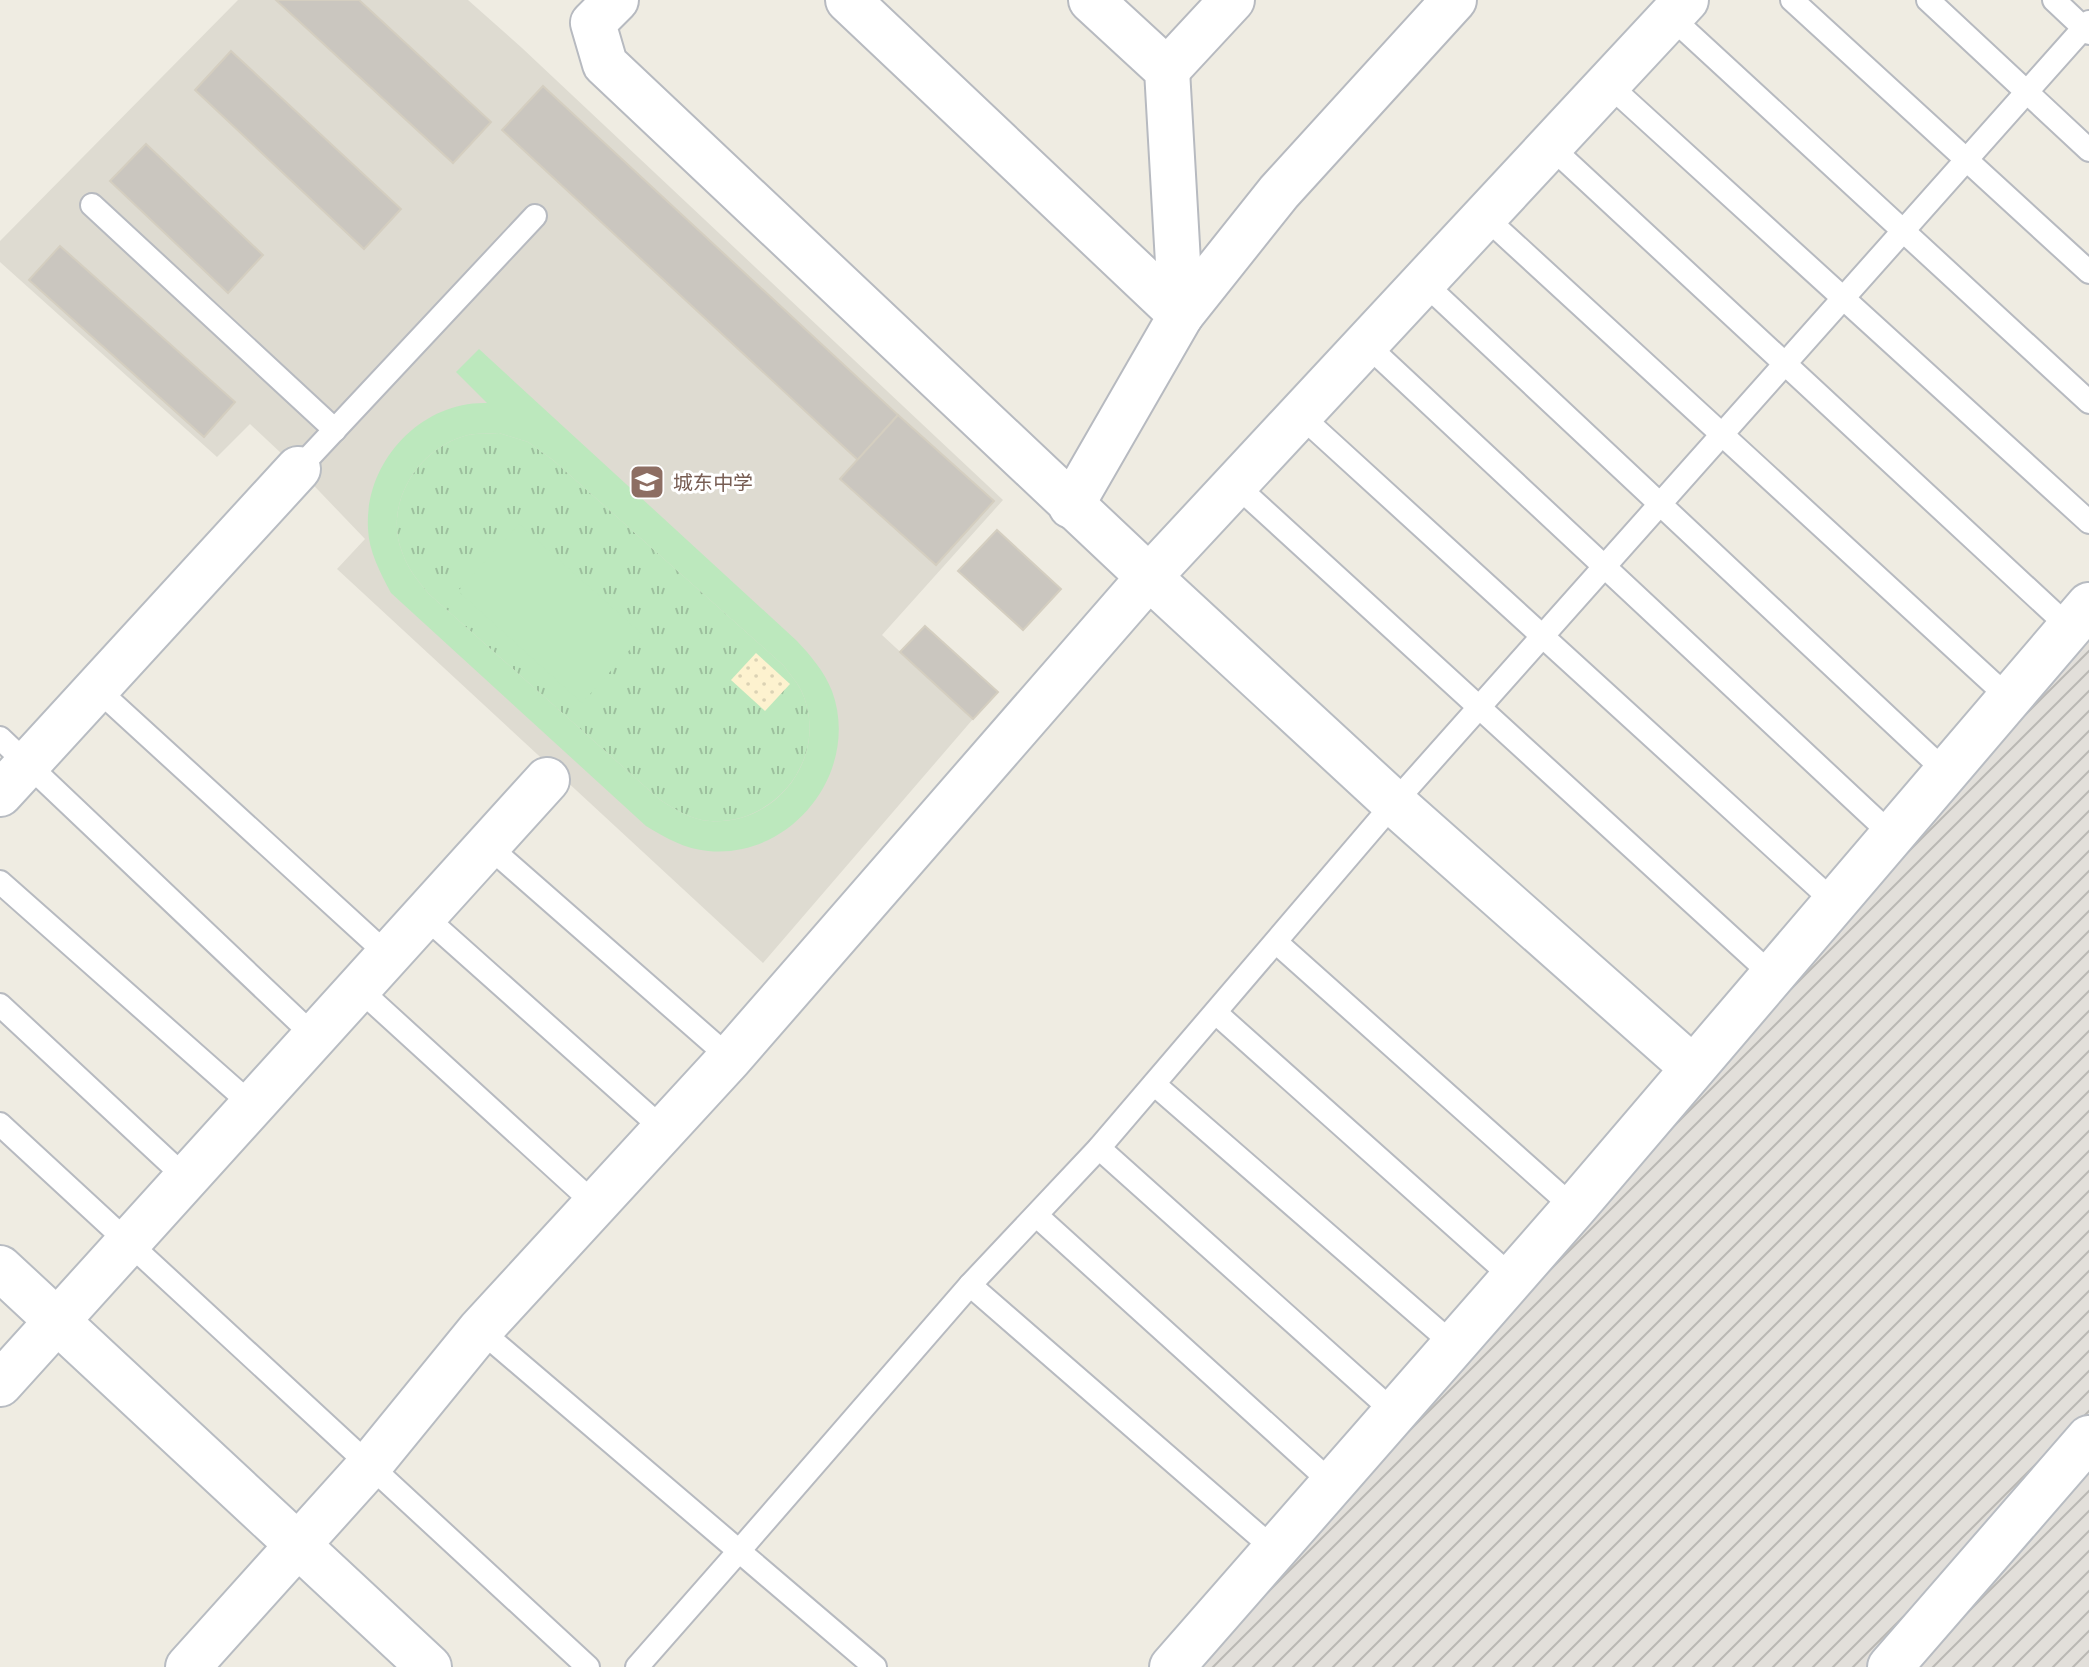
<svg xmlns="http://www.w3.org/2000/svg" width="2089" height="1667" font-family="'Golos Text','Noto Sans SC',sans-serif">
  <style>
    .industrial { fill: url(#industrial-furrows) }
    .education { fill: #dedbd1 }
    .grass { fill: url(#grass-tufts) }
    .sand { fill: url(#sand-dots) }
    .park { fill: #bce8bd; fill-rule: evenodd }
    .building { fill: #cac6bf; stroke: #d4cec0; stroke-width: 2 }
    .lines { fill: none; stroke-linecap: round; stroke-linejoin: round }
    .lane-casing { stroke: #b7bac0; stroke-width: 26 }
    .street-casing { stroke: #b7bac0; stroke-width: 48 }
    .secondary-casing { stroke: #b8bcc2; stroke-width: 48 }
    .lane { stroke: #fff; stroke-width: 22 }
    .street { stroke: #fff; stroke-width: 44 }
    .secondary { stroke: #fff; stroke-width: 44 }
    .labels { text-anchor: middle; dominant-baseline: central; stroke-width: 6; stroke-linejoin: round; paint-order: stroke }
    .education-label { font-size: 20px; fill: #785e54; stroke: #fff; text-anchor: start }
  </style>
  <defs>
    <pattern id="industrial-furrows" width="10" height="10" patternUnits="userSpaceOnUse" patternTransform="scale(2)"><rect width="10" height="10" fill="#e2dfda"/><path d="M-1 1l2-2M0 10L10 0M9 11l2-2" fill="none" stroke="#bab8b4"/></pattern>
    <pattern id="grass-tufts" width="24" height="20" patternUnits="userSpaceOnUse" patternTransform="scale(2)"><rect width="24" height="20" fill="#bce8bd"/><path d="M3 7l-1-3M5 7V3M7 7l1-3M15 17l-1-3M17 17v-4M19 17l1-3" fill="none" stroke="#9cbf9d"/></pattern>
    <pattern id="sand-dots" width="8" height="8" patternUnits="userSpaceOnUse" patternTransform="scale(2)"><rect width="8" height="8" fill="#fdf2cf"/><path d="M2 2h.1M6 6h.1" fill="none" stroke="#dbd2b4" stroke-width="1.8" stroke-linecap="round"/></pattern>
  </defs>
  <rect width="100%" height="100%" fill="#efece2"/>
  <path class="industrial" d="M2089,639v1028h-918z"/>
  <path class="education" d="M238,0h230l54,48 481,452 -121,135 91,84 -210,244 -426,-394 28,-30 -67,-70 -48,-45 -33,33 -217,-195v-21z"/>
  <path class="grass" d="M499,433l29,9 25,18 230,205c6,8 14,17 18,25 30,64 -23,135 -91,131 -19,-1 -36,-12 -51,-22l-230,-205c-12,-14 -21,-25 -27,-42 -19,-49 17,-105 66,-117 9,-2 21,-1 31,-2z"/>
  <path class="sand" d="M756,653l34,31 -25,27 -34,-31z"/>
  <g class="park">
    <path d="M479,349l318,292c14,15 27,30 35,50 29,79 -39,168 -124,160 -23,-2 -42,-13 -62,-25l-255,-233c-11,-21 -22,-41 -23,-64 -4,-66 52,-128 119,-126l-31,-31zM499,433l29,9 25,18 230,205c6,8 14,17 18,25 30,64 -23,136 -91,131 -19,-1 -36,-12 -51,-22l-230,-205c-12,-14 -21,-25 -27,-42 -19,-49 17,-105 66,-117 9,-2 21,-1 31,-2z"/>
    <path d="M519,524l124,111 -61,68 -124,-112z"/>
  </g>
  <g class="building">
    <path d="M276,0h83l132,122 -38,41z"/>
    <path d="M231,51l170,158 -37,40 -169,-159z"/>
    <path d="M543,86l355,329 -40,45 -356,-330z"/>
    <path d="M146,144l117,111 -35,38 -118,-112z"/>
    <path d="M60,246l175,156 -31,35 -175,-157z"/>
    <path d="M898,415l96,86 -58,64 -96,-86z"/>
    <path d="M997,530l64,59 -38,41 -65,-59z"/>
    <path d="M925,626l73,66 -25,27 -73,-67z"/>
  </g>
  <g class="lines">
    <defs>
      <g id="lane">
        <path d="M1792,0l297,272"/>
        <path d="M1928,0l161,150"/>
        <path d="M2054,0l35,33"/>
        <path d="M1671,17l418,385"/>
        <path d="M1608,84l481,438"/>
        <path d="M1550,146l520,482"/>
        <path d="M92,205l243,225"/>
        <path d="M1485,217l524,481"/>
        <path d="M1423,282l523,490"/>
        <path d="M1366,344l526,491"/>
        <path d="M1300,415l534,487"/>
        <path d="M298,469l237,-253"/>
        <path d="M1236,485l536,490"/>
        <path d="M97,689l291,266"/>
        <path d="M0,738l314,298"/>
        <path d="M487,845l243,213"/>
        <path d="M0,882l252,223"/>
        <path d="M423,915l240,214"/>
        <path d="M1277,943l297,265"/>
        <path d="M358,988l238,217"/>
        <path d="M0,1005l186,173"/>
        <path d="M1216,1013l297,265"/>
        <path d="M1154,1084l300,261"/>
        <path d="M0,1124l588,543"/>
        <path d="M1099,1148l296,265"/>
        <path d="M1037,1216l296,268"/>
        <path d="M970,1285l305,265"/>
        <path d="M480,1330l259,221 231,-266 129,-137 295,-345 695,-781"/>
        <path d="M637,1667l102,-116 136,116"/>
      </g>
      <g id="street">
        <path d="M616,0l-23,23 12,41 544,513"/>
        <path d="M848,0l333,315 -110,191"/>
        <path d="M1091,0l76,70 14,245"/>
        <path d="M1167,70l65,-70"/>
        <path d="M1181,315l98,-123 175,-192"/>
      </g>
      <g id="secondary">
        <path d="M1149,577l245,226 299,265"/>
        <path d="M0,794l298,-325"/>
        <path d="M0,1268l429,399"/>
        <path d="M0,1384l547,-604"/>
        <path d="M188,1667l181,-201 111,-136 250,-272 419,-481 537,-577"/>
        <path d="M1172,1667l402,-459 515,-603"/>
        <path d="M1890,1667l199,-229"/>
      </g>
    </defs>
    <use href="#lane" class="lane-casing"/>
    <use href="#street" class="street-casing"/>
    <use href="#secondary" class="secondary-casing"/>
    <use href="#lane" class="lane"/>
    <use href="#street" class="street"/>
    <use href="#secondary" class="secondary"/>
  </g>
  <defs>
    <symbol id="school-square" viewBox="-11 -11 22 22"><rect x="-9" y="-9" width="18" height="18" rx="4" fill="#8d6e63" stroke="#fff"/><path d="M0-5L7-2L0 1L-7-2ZM-4 1L0 2.5L4 1V4Q0 6-4 4Z" fill="#fff"/></symbol>
  </defs>
  <g fill-rule="evenodd">
    <use href="#school-square" x="627" y="462" width="40" height="40"/>
  </g>
  <g class="labels">
    <g class="education-label">
      <text x="673" y="482">城东中学</text>
    </g>
  </g>
</svg>
